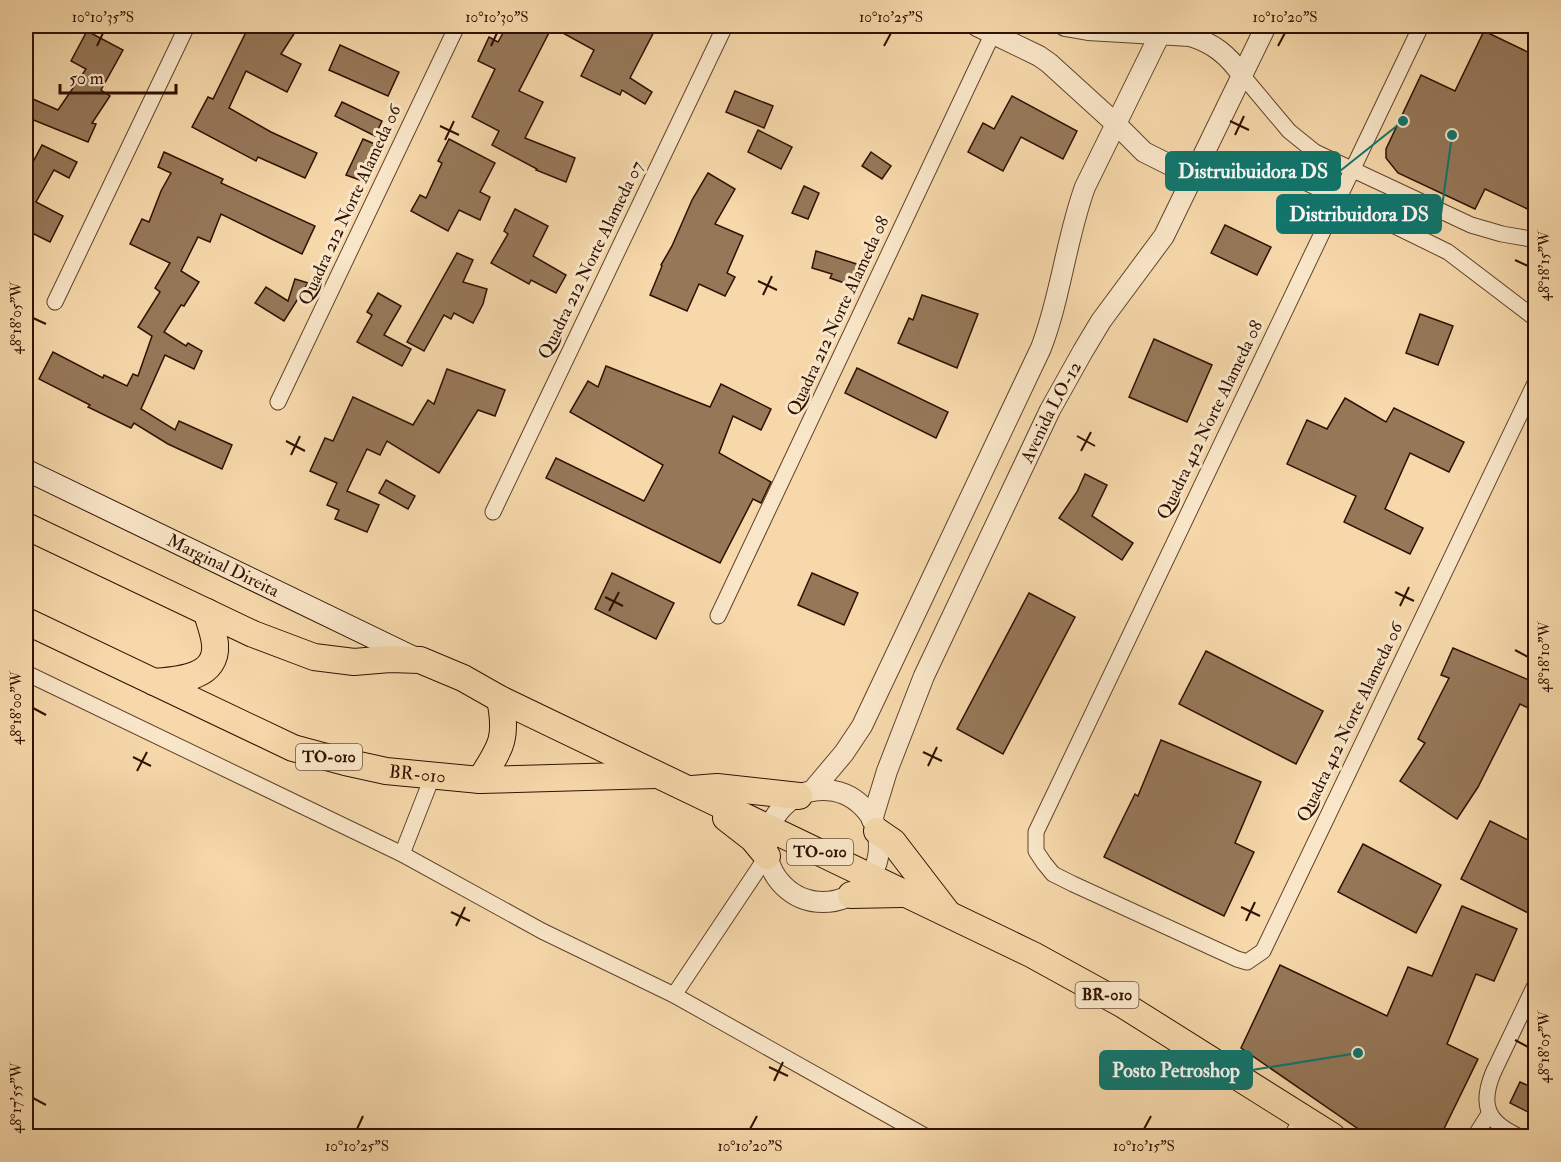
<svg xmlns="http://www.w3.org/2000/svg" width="1561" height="1162" font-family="'IM FELL Double Pica',serif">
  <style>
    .building { fill: #967859; stroke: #2f1101; stroke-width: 1.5 }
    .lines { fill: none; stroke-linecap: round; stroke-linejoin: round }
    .minor-casing { stroke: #61432b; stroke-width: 17 }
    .tertiary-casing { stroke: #61432b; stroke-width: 22 }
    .secondary-casing { stroke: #2f1101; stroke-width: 23 }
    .trunk-casing { stroke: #2f1101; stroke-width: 28 }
    .minor { stroke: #f9e6c8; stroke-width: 15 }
    .tertiary { stroke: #f9e6c8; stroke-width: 20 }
    .secondary { stroke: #f9e6c8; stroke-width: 21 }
    .trunk { stroke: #f6d8aa; stroke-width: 26 }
    .ticks { fill: none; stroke: #2f1101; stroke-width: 2 }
    .labels { text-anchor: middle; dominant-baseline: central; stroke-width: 6; stroke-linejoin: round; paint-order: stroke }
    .shield { fill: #f9e6c8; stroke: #6c513d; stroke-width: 1.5 }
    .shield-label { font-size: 16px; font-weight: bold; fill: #2f1101 }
    .street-label { font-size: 18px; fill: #2f1101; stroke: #f9e6c8 }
    .leader { fill: none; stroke: #0f766e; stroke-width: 2 }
    .callout-dot { fill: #0f766e; stroke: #f9e6c8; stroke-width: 2 }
    .callout { fill: #0f766e; stroke: #0f766e; stroke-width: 2 }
    .callout-label { font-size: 20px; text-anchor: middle; font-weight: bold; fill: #fff }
    .neatline { fill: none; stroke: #2f1101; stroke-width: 2 }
    .ticks-label { font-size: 15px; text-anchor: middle; fill: #2f1101 }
  </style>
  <rect width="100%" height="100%" fill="#f6d8aa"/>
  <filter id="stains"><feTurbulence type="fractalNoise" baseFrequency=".00333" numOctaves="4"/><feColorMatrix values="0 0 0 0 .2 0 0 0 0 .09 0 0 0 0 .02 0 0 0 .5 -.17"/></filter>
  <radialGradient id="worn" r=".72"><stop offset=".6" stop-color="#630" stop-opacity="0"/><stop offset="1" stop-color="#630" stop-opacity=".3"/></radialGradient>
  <g class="building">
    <path d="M249,26h50l-18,28 20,10 -14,28 -41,-21 -17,37 42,24 46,21 -12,25 -47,-21 -2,4 -64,-34 16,-30 5,2z"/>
    <path d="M507,26h150l-27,52 22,14 -7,12 -23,-14 -2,5 -39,-19 13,-26 -42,-23 -33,64 24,11 -18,36 50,20 -9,24 -30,-12 1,-1 -45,-24 7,-14 -27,-14 23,-48 -17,-8 11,-24 9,5z"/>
    <path d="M87,31l36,19 -22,40 9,6 -18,27 4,1 -8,18 -62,-25v-21l32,14 28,-41 -15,-8z"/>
    <path d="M1484,31l52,25v157l-51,-24 -10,20 -77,-36 -12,-15v-9l35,-74 34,16z"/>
    <path d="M340,45l59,27 -11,24 -59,-26z"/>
    <path d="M735,91l38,15 -9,22 -38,-16z"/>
    <path d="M1012,96l65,35 -14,28 -42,-22 -18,34 -35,-19 15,-29 11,6z"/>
    <path d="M342,102l40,19 -7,15 -40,-20z"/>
    <path d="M758,130l34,17 -11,22 -33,-17z"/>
    <path d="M363,139l14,6 -17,35 -14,-5z"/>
    <path d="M449,139l46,24 -15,29 10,5 -10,23 -21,-10 -11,21 -37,-20 9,-16 6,3 16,-35 -4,-2z"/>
    <path d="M42,145l35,17 -8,16 -15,-8 -18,32 27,14 -13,26 -24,-12v-72l7,4z"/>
    <path d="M164,152l59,27 -2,4 94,43 -13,28 -81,-40 -11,28 -12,-5 -17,34 18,11 -15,24 -3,-1 -17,27 22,14 2,-3 14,8 -8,18 -29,-14 -24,54 34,21 4,-9 53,24 -10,24 -54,-25 -34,-21 -3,5 -43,-21 2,-2 -51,-26 14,-27 50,26 1,-3 23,11 6,-12 5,2 14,-40 -14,-9 22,-35 -5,-4 15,-25 -40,-19 12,-25 7,3 12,-31 10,-18 -13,-6z"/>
    <path d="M871,152l20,14 -9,13 -20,-13z"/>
    <path d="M708,173l27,16 -20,35 28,12 -16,37 8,4 -10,19 -26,-12 -12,27 -37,-16 12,-29 -1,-1 11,-19 20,-46z"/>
    <path d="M804,186l15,7 -11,26 -16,-6z"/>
    <path d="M515,209l33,17 -15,30 33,19 -10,18 -25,-13 -2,4 -38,-21 17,-29 -4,-3z"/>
    <path d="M1225,225l46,22 -14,28 -46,-22z"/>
    <path d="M816,251l47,15 -7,21 -26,-9 2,-4 -20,-6z"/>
    <path d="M457,253l16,7 -10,22 24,7 -4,15 -10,19 -19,-10 -3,6 -7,-4 -20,36 -17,-9z"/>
    <path d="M295,279l13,4 -24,38 -29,-18 11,-16 22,14z"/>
    <path d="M378,293l23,13 -17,29 27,14 -9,17 -45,-24 15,-27 -5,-3z"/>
    <path d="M922,295l56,19 -21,54 -59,-25 11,-25 4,2z"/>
    <path d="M1420,314l33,12 -15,39 -32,-12z"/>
    <path d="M1154,339l58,26 -25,57 -58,-25z"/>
    <path d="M606,366l104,41 11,-23 50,25 -10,21 -28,-14 -14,37 52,29 -10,21 -8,-4 -33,64 -174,-85 10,-20 88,43 19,-36 -93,-53 18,-31 10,6z"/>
    <path d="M857,368l91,44 -12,26 -91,-45z"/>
    <path d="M447,369l58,21 -10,26 -17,-6 -39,63 -52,-32 -7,14 -13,-6 -20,42 32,14 -12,27 -32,-13 4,-9 -12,-5 10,-22 -27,-12 15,-33 8,3 20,-44 60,28 15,-25 6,4z"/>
    <path d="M1345,398l41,24 8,-14 70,34 -15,30 -39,-19 -25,56 38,19 -13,26 -66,-32 12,-26 -69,-32 20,-44 20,9z"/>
    <path d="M1085,474l22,11 -15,31 41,27 -11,17 -63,-42 18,-26z"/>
    <path d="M386,480l29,16 -7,13 -29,-16z"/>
    <path d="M612,573l62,30 -18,36 -61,-30z"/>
    <path d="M812,573l46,20 -14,32 -46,-20z"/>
    <path d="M1029,593l46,24 -72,137 -46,-25z"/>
    <path d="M1453,648l83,35v29l-16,-8 -42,83 -21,32 -57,-38 25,-38 -7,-4 31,-61 -8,-3z"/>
    <path d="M1206,651l117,60 -27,53 -117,-60z"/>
    <path d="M1161,740l100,42 -26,61 19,9 -30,64 -120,-59 31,-63 3,2z"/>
    <path d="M1490,821l46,23v73l-75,-38z"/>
    <path d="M1363,844l78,41 -25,48 -78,-41z"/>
    <path d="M1462,906l55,23 -23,52 -18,-7 -29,70 31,15 -38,78h-70l-129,-89 39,-83 107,51 21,-49 24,9z"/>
    <path d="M1520,1082l16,7v27l-26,-13z"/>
  </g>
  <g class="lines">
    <defs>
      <g id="minor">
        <path d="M1421,26l-385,806v19l8,12 9,11 20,10 164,75 10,3 16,-11 273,-570"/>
        <path d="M1242,75l47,56 26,21 156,73 31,9 34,6"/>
        <path d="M1197,168l87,7 21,7 143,70 88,67"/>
        <path d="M55,302l132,-276"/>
        <path d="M278,402l179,-376"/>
        <path d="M493,512l232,-486"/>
        <path d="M718,616l275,-583"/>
        <path d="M26,673l376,181 140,77 132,64 251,141"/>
        <path d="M402,854l31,-79"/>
        <path d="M674,995l93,-139"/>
        <path d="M1292,1136l9,-18"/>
        <path d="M1475,1136l14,-22"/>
        <path d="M1518,1136c-31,-14 -38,-31 -25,-63l43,-90"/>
      </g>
      <g id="tertiary">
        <path d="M977,26l62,30 10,7 67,61 28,28 28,14 25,2"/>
        <path d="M1065,26l23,4 102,6c23,7 38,19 52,39"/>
        <circle cx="823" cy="846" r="56"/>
        <path d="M812,791l32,-38 18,-27 179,-378c20,-52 25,-109 44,-161l79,-161"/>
        <path id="s1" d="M872,820l15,-49 37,-95 126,-266 33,-59 18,-30 63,-85 102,-210"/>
      </g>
      <g id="secondary">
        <path id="s2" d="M26,470l391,189"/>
      </g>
      <g id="trunk">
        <path d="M26,526l227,108 61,23 40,5 36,-3 30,1 43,18 37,21 533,256 89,49 210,132"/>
        <path id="s3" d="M26,621l267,127 52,14 41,9 94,9 176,-5"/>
        <path d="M154,682c24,-2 64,-4 61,-38 -1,-11 -6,-22 -8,-32"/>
        <path d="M480,780c21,-33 28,-41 20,-81"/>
        <path d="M692,789l25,-2 82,9"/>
        <path d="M726,818l27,21 14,17"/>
        <path d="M877,831l16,11 53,69"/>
        <path d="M851,895l50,-1"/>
      </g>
    </defs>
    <use href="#minor" class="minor-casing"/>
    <use href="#tertiary" class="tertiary-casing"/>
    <use href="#secondary" class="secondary-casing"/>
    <use href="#trunk" class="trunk-casing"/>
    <use href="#minor" class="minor"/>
    <use href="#tertiary" class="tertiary"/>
    <use href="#secondary" class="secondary"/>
    <use href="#trunk" class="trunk"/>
  </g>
  <path class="ticks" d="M97,46l6,-13M491,46l6,-13M884,46l7,-13M1278,46l7,-13M1230,121l19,9M440,126l19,9M1235,135l9,-19M445,140l9,-19M1515,260l13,6M758,281l19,9M763,295l9,-19M33,318l13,6M1077,436l18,10M286,441l19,10M1081,451l10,-19M291,455l9,-19M1395,592l19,9M605,597l18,9M1400,606l9,-19M609,611l10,-19M1515,650l13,7M33,708l13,7M923,752l19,9M133,757l18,9M928,766l9,-19M137,771l10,-19M1241,907l19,9M451,912l19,9M1246,921l9,-19M456,926l9,-19M1515,1040l13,7M769,1067l19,9M774,1081l9,-19M33,1098l13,7M357,1129l6,-13M750,1129l7,-13M1144,1129l7,-13"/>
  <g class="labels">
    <g class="shield">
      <rect x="296" y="744" width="66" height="26" rx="4.5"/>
      <rect x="787" y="839" width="66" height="26" rx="4.5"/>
      <rect x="1075.5" y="982" width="63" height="26" rx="4.5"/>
    </g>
    <g class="shield-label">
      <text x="329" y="757">TO-010</text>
      <text x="820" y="852">TO-010</text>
      <text x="1107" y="995">BR-010</text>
    </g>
    <g class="street-label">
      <text transform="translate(350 205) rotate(-65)">Quadra 212 Norte Alameda 06</text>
      <text transform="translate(591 260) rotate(-64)">Quadra 212 Norte Alameda 07</text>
      <text transform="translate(838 316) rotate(-65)">Quadra 212 Norte Alameda 08</text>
      <text stroke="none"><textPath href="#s1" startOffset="446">Avenida LO-12</textPath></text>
      <text transform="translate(1210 420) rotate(-64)">Quadra 412 Norte Alameda 08</text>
      <text stroke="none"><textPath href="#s2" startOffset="219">Marginal Direita</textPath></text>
      <text transform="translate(1350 722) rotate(-64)">Quadra 412 Norte Alameda 06</text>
      <text stroke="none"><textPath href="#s3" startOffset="423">BR-010</textPath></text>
    </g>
  </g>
  <path class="leader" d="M1403 121L1340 171M1452 135L1441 214M1358 1053L1252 1070"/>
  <g class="callout-dot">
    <circle cx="1403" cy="121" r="6"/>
    <circle cx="1452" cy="135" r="6"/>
    <circle cx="1358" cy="1053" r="6"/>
  </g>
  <g class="callout">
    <rect x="1166" y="152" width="174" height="38" rx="6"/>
    <rect x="1277" y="195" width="164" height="38" rx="6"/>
    <rect x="1100" y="1051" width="152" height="38" rx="6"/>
  </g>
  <g class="callout-label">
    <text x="1253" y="178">Distruibuidora DS</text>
    <text x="1359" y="221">Distribuidora DS</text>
    <text x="1176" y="1077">Posto Petroshop</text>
  </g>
  <rect width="1561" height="1162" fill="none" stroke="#f6d8aa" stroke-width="66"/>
  <path d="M60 84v9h116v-9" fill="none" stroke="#2f1101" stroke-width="3"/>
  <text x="69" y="84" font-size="18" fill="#2f1101" stroke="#f9e6c8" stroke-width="4.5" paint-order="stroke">50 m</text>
  <rect x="33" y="33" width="1495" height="1096" class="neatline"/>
  <g class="ticks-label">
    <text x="103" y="22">10°10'35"S</text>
    <text x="497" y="22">10°10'30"S</text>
    <text x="891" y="22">10°10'25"S</text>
    <text x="1285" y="22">10°10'20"S</text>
    <text transform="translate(1544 266) rotate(-90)" y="5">48°18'15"W</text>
    <text transform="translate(16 318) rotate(-90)" y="5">48°18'05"W</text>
    <text transform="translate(1544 657) rotate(-90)" y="5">48°18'10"W</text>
    <text transform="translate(16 708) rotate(-90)" y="5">48°18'00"W</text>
    <text transform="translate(1544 1047) rotate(-90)" y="5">48°18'05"W</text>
    <text transform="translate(16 1098) rotate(-90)" y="5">48°17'55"W</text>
    <text x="357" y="1151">10°10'25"S</text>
    <text x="750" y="1151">10°10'20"S</text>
    <text x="1144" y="1151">10°10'15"S</text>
  </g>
  <rect width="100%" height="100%" filter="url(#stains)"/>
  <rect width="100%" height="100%" fill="url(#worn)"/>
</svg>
